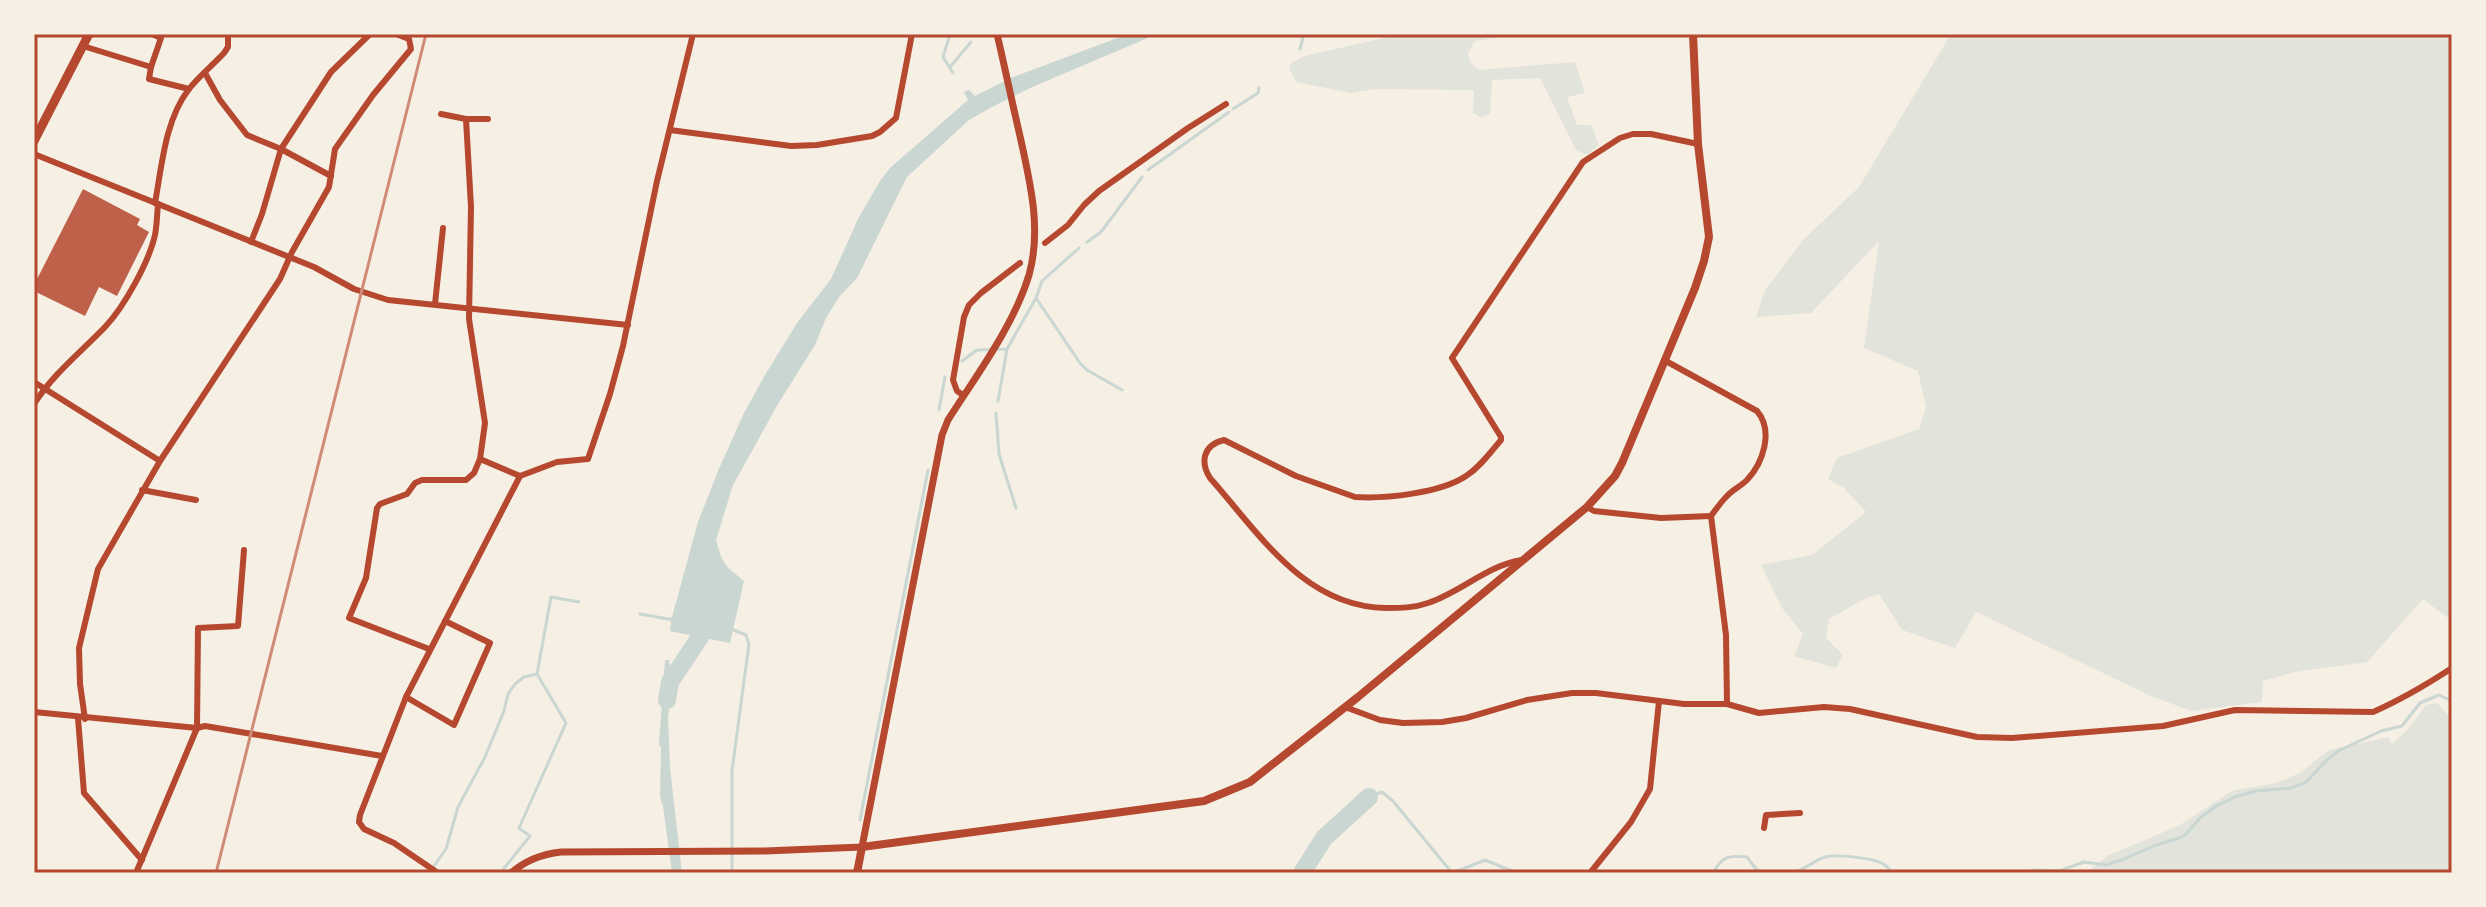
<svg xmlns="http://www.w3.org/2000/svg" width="2486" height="907" font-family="Merriweather,serif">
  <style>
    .green { fill: #e2e4dc }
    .water { fill: #c9d6d2 }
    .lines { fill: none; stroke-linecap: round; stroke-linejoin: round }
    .stream { stroke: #c9d6d2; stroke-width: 3 }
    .river { stroke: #c9d6d2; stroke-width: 18 }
    .building { fill: #bf614a }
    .minor { stroke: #b5482f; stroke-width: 6 }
    .tertiary { stroke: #b5482f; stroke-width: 7 }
    .secondary { stroke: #b5482f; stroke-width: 8 }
    .primary { stroke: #b5482f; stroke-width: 9 }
    .rail { stroke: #cf8b77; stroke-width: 3 }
    .neatline { fill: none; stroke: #b5482f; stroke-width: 3 }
  </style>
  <rect width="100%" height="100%" fill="#f6efe4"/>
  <g class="green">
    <path d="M1402,34h101l-2,3 -26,4 -7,12 3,10 8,7 96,-8 10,31 -18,4 10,28h14l8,20 -12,10 -11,-5 -36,-72 -48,2 -2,33 -8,5 -9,-5 1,-23 -99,-1 -24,4 -55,-11 -7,-15 2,-4 13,-7z"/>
    <path d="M1951,34h501v587l-29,-22 -56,63 -72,10 -32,9 -1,21 -71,9 -40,-15 -175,-84 -21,36 -53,-18 -23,-36 -13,4 -37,21 -3,19 17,17 -7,13 -42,-12 9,-22 -21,-26 -21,-43 51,-10 54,-43 -22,-24 -16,-9 9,-21 82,-29 7,-22 -8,-36 -54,-23 15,-107 -68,72 -55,4 9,-27 39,-51 55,-52z"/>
    <path d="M2437,703l15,16v154h-366l21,-17 73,-31 52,-34 44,-8 24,-10 29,-23 59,-13 4,7 17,-16 17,-23z"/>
  </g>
  <g class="water">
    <path d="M1128,34h43l-21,3 -120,51 -40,20 -21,12 -62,57 -50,101 -18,19 -13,21 -11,27 -37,59 -45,81 -17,55 5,17 7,11 16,13 -14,62 -60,-12 1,-9 -4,-4 5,-1 26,-95 20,-51 26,-58 21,-38 32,-52 34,-44 28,-62 21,-36 10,-13 78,-68 -4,-8 5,-2 6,6 36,-18z"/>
    <path d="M665,660h4l4,30 -5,26 2,52 12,105h-10l-9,-67 -3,-9 1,-49 -2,-4z"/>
  </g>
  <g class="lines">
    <g class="stream">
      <path d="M950,34l-7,23 10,16"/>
      <path d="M1300,49l4,-15"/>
      <path d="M950,67l21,-25"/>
      <path d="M1233,109l25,-16 1,-5"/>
      <path d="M1148,170l81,-58"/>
      <path d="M1087,242l14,-10 41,-55"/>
      <path d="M1036,298l44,65 7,7 35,20"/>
      <path d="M962,361l15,-11 30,-1 29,-51 6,-17 37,-33"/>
      <path d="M998,401l9,-52"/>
      <path d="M939,410l6,-33"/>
      <path d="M996,413l3,41 17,54"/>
      <path d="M640,614l28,5"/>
      <path d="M731,629l15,6 3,9 -17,127v102"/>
      <path d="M1369,797l13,-5 11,9 59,72"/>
      <path d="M860,820l68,-350"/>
      <path d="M501,872l29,-36 -11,-8 47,-105 -29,-49 14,-77 28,5"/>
      <path d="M429,873l17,-24 12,-42 27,-50 19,-46 4,-17 7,-10 9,-7 13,-3"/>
      <path d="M1453,873l32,-13 32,13"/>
      <path d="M1713,873c9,-17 16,-18 34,-16l9,12 9,4"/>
      <path d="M1790,873c13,-1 22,-12 35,-16 11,-3 49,1 58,7 4,2 7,6 10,9"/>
      <path d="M2018,873l18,-3 23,1 25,-9 22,3 21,-7 26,-12 26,-8 6,-3 15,-17 16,-12 19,-9 21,-6 35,-3 15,-6 22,-23 12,-9 41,-19 21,-5 18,-23 19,-8 13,6"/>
    </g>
    <g class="river">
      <path d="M667,700l3,-18 30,-45 -4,-21"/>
      <path d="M1302,873l22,-35 45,-41"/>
    </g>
  </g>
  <path class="building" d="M83,189l57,30 -3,6 12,7 -32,64 -18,-9 -14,29 -51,-25v-6z"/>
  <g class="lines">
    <g class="minor">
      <path d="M83,46l68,21 10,-29 -9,-4"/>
      <path d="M151,67l-2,12 40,10"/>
      <path d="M205,73l15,27 27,35 34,14 50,27"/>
      <path d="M441,114l25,5h22"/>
      <path d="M670,130l121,16 26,-1 55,-9 8,-4 16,-14 16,-84"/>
      <path d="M34,154l280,113 40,22 34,11 240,25"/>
      <path d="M155,203c7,-38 10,-83 34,-114 10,-13 24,-24 35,-36l4,-6v-13"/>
      <path d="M251,242l11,-28 19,-65 50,-77 39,-38"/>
      <path d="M1045,243l23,-18 16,-20 15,-14 89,-63 38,-24"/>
      <path d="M435,304l8,-76"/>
      <path d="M1664,360l93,51c17,20 6,52 -10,69 -6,6 -15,10 -20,16 -6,6 -11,13 -16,20l15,119 1,69"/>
      <path d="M34,382l126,79"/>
      <path d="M963,395l-6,-4 -4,-11 11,-63 5,-12 12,-12 39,-30"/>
      <path d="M34,404c19,-30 47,-52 71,-77 19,-20 44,-65 50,-92 2,-10 2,-21 3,-31"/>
      <path d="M480,459l40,17"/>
      <path d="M142,490l54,10"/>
      <path d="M1587,507l7,4 67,7 50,-2"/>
      <path d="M1522,560c-34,5 -61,32 -94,43 -14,5 -28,5 -42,5 -82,-1 -127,-75 -176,-130 -10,-16 -7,-33 14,-38l72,36 59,21c30,2 86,-4 111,-21 14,-9 24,-23 35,-36v-3l-49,-79 131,-196 37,-24 13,-4h18l47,10"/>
      <path d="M429,649l-80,-31 17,-40 11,-70 3,-4 27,-10 8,-11 7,-3h44l8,-7 6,-14 5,-36 -16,-104 2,-112 -5,-88"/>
      <path d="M406,697l48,28 36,-82 -45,-22"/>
      <path d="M1345,707l35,13 23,3 39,-1 24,-4 61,-18 45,-7h24l88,11h43l32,9 65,-6 26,2 127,28 35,1 151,-12 72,-16 138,2c25,-11 56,-29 79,-44"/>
      <path d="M34,712l163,16 8,-2 177,30"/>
      <path d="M78,718l6,75 58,67"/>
      <path d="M85,719l-5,-35 -1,-36 19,-79 62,-108 120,-182 12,-27 37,-65 6,-38 38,-54 38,-46 -2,-10 -13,-5"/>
      <path d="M1764,828l2,-13 34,-2"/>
      <path d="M136,873l61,-145 1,-100 40,-2 6,-76"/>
      <path d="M438,873l-44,-30 -30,-14 -5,-7 1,-7 46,-118 114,-221 37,-14 31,-3 22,-65 13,-48 34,-165 36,-147"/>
      <path d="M1590,873l41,-51 19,-33 9,-88"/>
    </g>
    <path class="tertiary" d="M511,873c15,-13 31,-19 50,-21l204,-1 97,-4 80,-412 6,-15c28,-44 66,-95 81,-145 13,-46 1,-93 -9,-139 -8,-34 -15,-68 -23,-102"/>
    <path class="secondary" d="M857,873l5,-26 342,-46 46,-19 108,-85 229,-190 28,-31 7,-13 73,-175 9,-27 5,-24 -11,-93 -5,-110"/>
    <path class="primary" d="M34,141l55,-107"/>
    <path class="rail" d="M216,873l210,-839"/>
  </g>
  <rect width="2486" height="907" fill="none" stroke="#f6efe4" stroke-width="72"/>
  <rect x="36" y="36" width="2414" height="835" class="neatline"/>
</svg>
